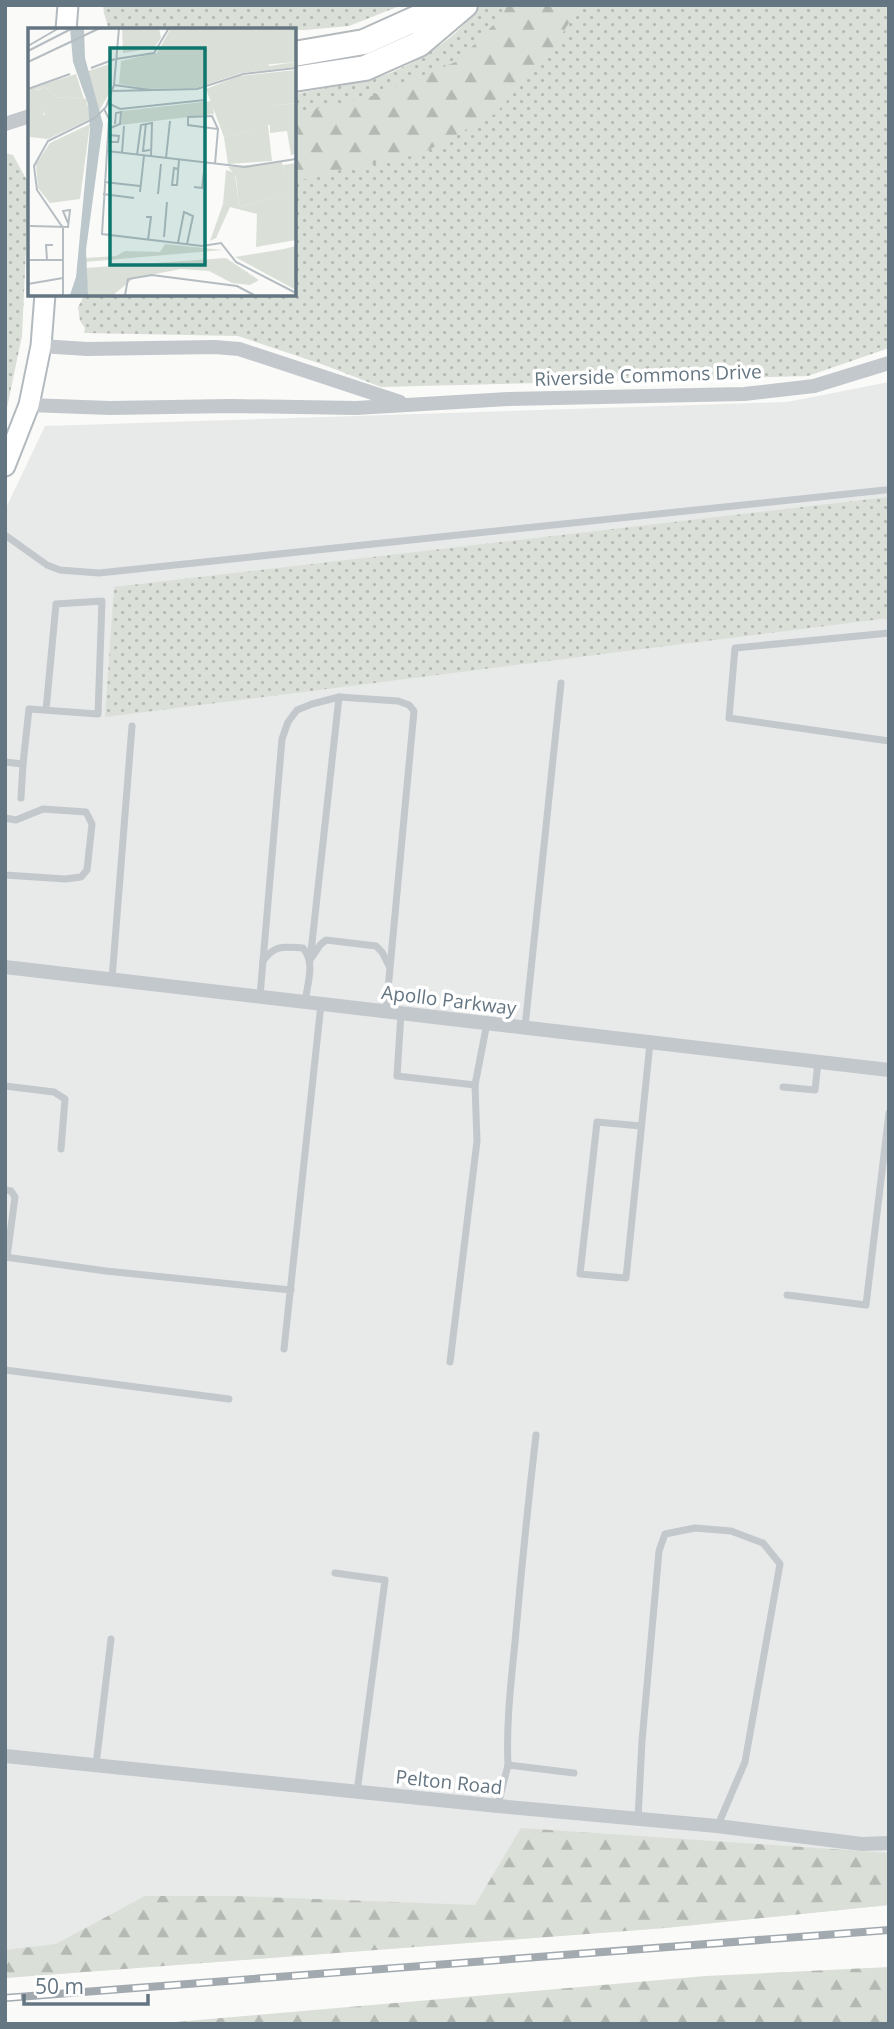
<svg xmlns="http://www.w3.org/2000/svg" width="894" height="2029" font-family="'Open Sans',sans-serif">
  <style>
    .built { fill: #e8e9e9 }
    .grass { fill: url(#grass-dots) }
    .forest { fill: url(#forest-firs) }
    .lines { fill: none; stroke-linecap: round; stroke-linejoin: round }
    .secondary-casing { stroke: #b3babf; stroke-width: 23 }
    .highway-casing { stroke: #b4b9bd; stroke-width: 28 }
    .lane { stroke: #c3c8cc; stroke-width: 7 }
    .street { stroke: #c3c8cc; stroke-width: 14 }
    .secondary { stroke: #fff; stroke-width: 19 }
    .highway { stroke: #fff; stroke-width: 24 }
    .rail-casing { stroke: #a2aab0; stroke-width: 8 }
    .rail { stroke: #fff; stroke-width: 5; stroke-dasharray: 16; stroke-linecap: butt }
    .labels { text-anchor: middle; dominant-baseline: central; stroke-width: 7; stroke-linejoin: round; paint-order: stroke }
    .street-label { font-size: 19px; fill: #657683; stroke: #fff }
    .inset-road { fill: none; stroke: #b5bdc2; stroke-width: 2 }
    .view { fill: #0f766e; fill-opacity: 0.15; stroke: #0f766e; stroke-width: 3.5 }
    .inset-edge { fill: none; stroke: #657683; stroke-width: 3.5 }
  </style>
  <defs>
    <pattern id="grass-dots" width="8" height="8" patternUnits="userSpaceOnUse" patternTransform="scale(1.75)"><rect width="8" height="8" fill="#dadfd7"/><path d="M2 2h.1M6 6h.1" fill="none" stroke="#b4b9b4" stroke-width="1.8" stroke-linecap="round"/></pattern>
    <pattern id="forest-firs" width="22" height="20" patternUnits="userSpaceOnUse" patternTransform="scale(1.75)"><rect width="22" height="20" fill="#dadfd7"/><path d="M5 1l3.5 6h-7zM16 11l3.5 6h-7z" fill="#b4b9b4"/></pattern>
  </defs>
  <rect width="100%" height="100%" fill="#fafaf8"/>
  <path class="built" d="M889,382v1523l-224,23 -660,50v-1468l40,-84 742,-24z"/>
  <g class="grass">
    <path d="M103,5h299l-53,21 -44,4h-196l-5,-17z"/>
    <path d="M480,5h409v343l-81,28 -427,11 -57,-22 -86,-29 -154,-3 1,-5 -5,-7 -2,-14 4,-7 1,-6h211v-200c30,-6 67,-10 96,-21 35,-15 68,-36 90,-68z"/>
    <path d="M5,153l8,2 16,29 -7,152 -17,81z"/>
    <path d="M889,497v121l-784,99 9,-130z"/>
  </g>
  <g class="forest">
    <path d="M508,5h72l-31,50 -54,59 -74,40 -90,18 -37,10v-69l75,-16 89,-36 43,-44z"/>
    <path d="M521,1828l368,25v52l-224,23 -660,50v-28l51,-6 89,-48h90l240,9z"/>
    <path d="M889,1967v57h-736l553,-48z"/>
  </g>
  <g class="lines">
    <defs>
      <g id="secondary">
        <path d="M66,30l2,-25"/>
        <path d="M5,466l24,-61 12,-59 4,-52"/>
      </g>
      <g id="highway">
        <path d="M294,54l70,-12 69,-31 4,-6"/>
        <path d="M294,79l71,-11 54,-24 46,-39"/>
      </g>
    </defs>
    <use href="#secondary" class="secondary-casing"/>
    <use href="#highway" class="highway-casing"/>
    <g class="lane">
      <path d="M5,535l42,30 13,5 39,3 786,-83"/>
      <path d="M889,633l-154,15 -6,70 160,23"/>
      <path d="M5,762l18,2 6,-55 69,5 4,-113 -46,3 -10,106"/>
      <path d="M21,798l2,-34"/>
      <path d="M5,818l11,2 27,-11 43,3 6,12 -5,46 -6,7 -16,2 -60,-4"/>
      <path d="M312,957l8,-12 6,-5 50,6 6,6 7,14"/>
      <path d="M263,961c12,-17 20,-14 40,-13 13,14 4,37 2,54"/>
      <path d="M310,961l29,-264"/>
      <path d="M112,979l20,-253"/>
      <path d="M260,996l22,-257 6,-17 9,-12 15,-6 27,-7 59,4 11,4 5,6 -28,300"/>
      <path d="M401,1013l-4,63 78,9 12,-62"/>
      <path d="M525,1027l36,-344"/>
      <path d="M5,1086l49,6 11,7 -4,50"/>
      <path d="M783,1087l32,3 3,-28"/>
      <path d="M641,1126l-44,-4 -17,152 46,4 24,-235"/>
      <path d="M5,1190l6,1 4,6 -8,60"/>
      <path d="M5,1257l101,14 185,19"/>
      <path d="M787,1295l79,10 23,-192"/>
      <path d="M284,1349l37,-345"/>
      <path d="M450,1362l27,-221 -2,-56"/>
      <path d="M5,1370l224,29"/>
      <path d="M335,1573l50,7 -28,212"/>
      <path d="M96,1765l15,-126"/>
      <path d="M508,1765c-2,-41 3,-82 7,-123 6,-69 13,-138 21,-207"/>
      <path d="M498,1805l10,-40 66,8"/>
      <path d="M638,1819l4,-78 17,-190 6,-17 30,-6 36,3 32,12 17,21 -35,198 -27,63"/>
    </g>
    <g class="street">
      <path d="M5,124l25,-8"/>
      <path d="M41,346l46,3 128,-2 24,2 161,53"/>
      <path d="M29,405l81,3 121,-2 125,2 152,-9 236,-5 70,-8 75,-23"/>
      <path d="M5,967l884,103"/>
      <path d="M5,1756l493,50 219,20 145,18 27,-1"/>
    </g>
    <use href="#secondary" class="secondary"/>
    <use href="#highway" class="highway"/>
    <defs>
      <path id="rail" d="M5,1998l884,-68"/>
    </defs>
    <use href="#rail" class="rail-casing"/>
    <use href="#rail" class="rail"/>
  </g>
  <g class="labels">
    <g class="street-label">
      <text transform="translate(648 375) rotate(-2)">Riverside Commons Drive</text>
      <text transform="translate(449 1000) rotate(7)">Apollo Parkway</text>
      <text transform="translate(449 1782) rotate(6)">Pelton Road</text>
    </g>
  </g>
  <g transform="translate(28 28)">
    <rect width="268" height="268" fill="#fafaf8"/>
    <path d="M94,0h37l2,10 -7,10 -31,5zM143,0h85l13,38 27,-4v5l-55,6 -45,15 -46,1 -31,-5 2,-23 36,-8zM82,36v28l-11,19 -11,-40zM8,59l8,28 46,-1v5l-42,20 -18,-2 -2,-48zM184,73l2,13 -93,11 1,-14zM240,97l4,36 -44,3 -4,-27zM254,134l7,31 -50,14 -3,-31 -8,-9zM268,218v44l-61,-33 49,-8z" fill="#dadfd7"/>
    <path d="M146,0h6l-6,17 -11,15 -41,12 7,-10 30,-8zM228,0h40v34l-35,3zM17,59l11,10 30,2 4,15 -43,4 -12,-21 1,-6zM268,75v51l-5,1 -4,-24 -17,2v-27zM268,135v77l-40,7 1,-33 -27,-7 -14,31 -6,3 13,-37 3,-34 9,3 4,34 49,-14 -5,-28zM137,216l58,6 -138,12v-4l31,-2 9,-5 35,1zM198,230l33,22 -9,5 -18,-2 -23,-12 -28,-2 -47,9 -21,17h-25l-3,-27z" fill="#dadfd7"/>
    <path d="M268,42v33l-26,3 3,18 -49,13 -18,-48 33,-13zM48,46l8,25 -28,-2 -11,-10 -8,3 -1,-3z" fill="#dadfd7"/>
    <path d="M62,96l-10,75 -30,4 -12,-15 -2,-24 14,-21z" fill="#dadfd7"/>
    <path d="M24 123a11 11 0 1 1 22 0a11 11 0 1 1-22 0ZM25 154a12 12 0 1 1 24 0a12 12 0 1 1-24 0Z" fill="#dadfd7"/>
    <path d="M42,0h14l1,30 18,66 -17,126 2,45h-18l6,-18 14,-148 -2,-25 -15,-42z" fill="#bbc7cb"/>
    <path class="inset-road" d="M0,18l31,-18M0,23l45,-23M88,31l38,-6 15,-25M0,34l72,-34M63,40l24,-9M86,57l37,5M0,61l42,-15M85,63l84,-2 46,-15 53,-6M80,75l12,6 85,-9M76,81l5,10 -7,115 100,12 19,-3 15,19 60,31M118,95l-3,28 7,-1M80,101l12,-5 1,-12 -5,1 -1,11M80,114h10l1,-6 -11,-1M79,123l138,16 51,-8M94,125l2,-27M109,127l4,-30 11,-2 -1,33M138,130l4,-37M187,136l3,-35 -30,-4v-8l24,-1 6,13M150,141l-4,-1 -2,17h5l2,-25M76,154l36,4M166,159l8,1 3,-25M112,164l4,-36M75,166l31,4M130,166l3,-30M118,189h5l-3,23M2,198l38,1 2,-17 -7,1 5,12M136,209l3,-35M150,215l6,-31 9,4 -6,28M0,232h35M19,232l-1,-15h7M0,256l35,-6M35,267v-67l-26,-38 -3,-24 14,-25 47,-23 11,-11 8,-22 5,-57M97,267l3,-16 24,-4 85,11 17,9"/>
    <path class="view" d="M82,20h95v217h-95z"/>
    <rect width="268" height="268" class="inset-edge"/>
  </g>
  <rect width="894" height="2029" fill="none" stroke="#657683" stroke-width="14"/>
  <path d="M24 1994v10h124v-10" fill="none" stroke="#657683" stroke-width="3.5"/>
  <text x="35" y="1994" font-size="21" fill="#657683" stroke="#ffffff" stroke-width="5" paint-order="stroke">50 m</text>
</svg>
